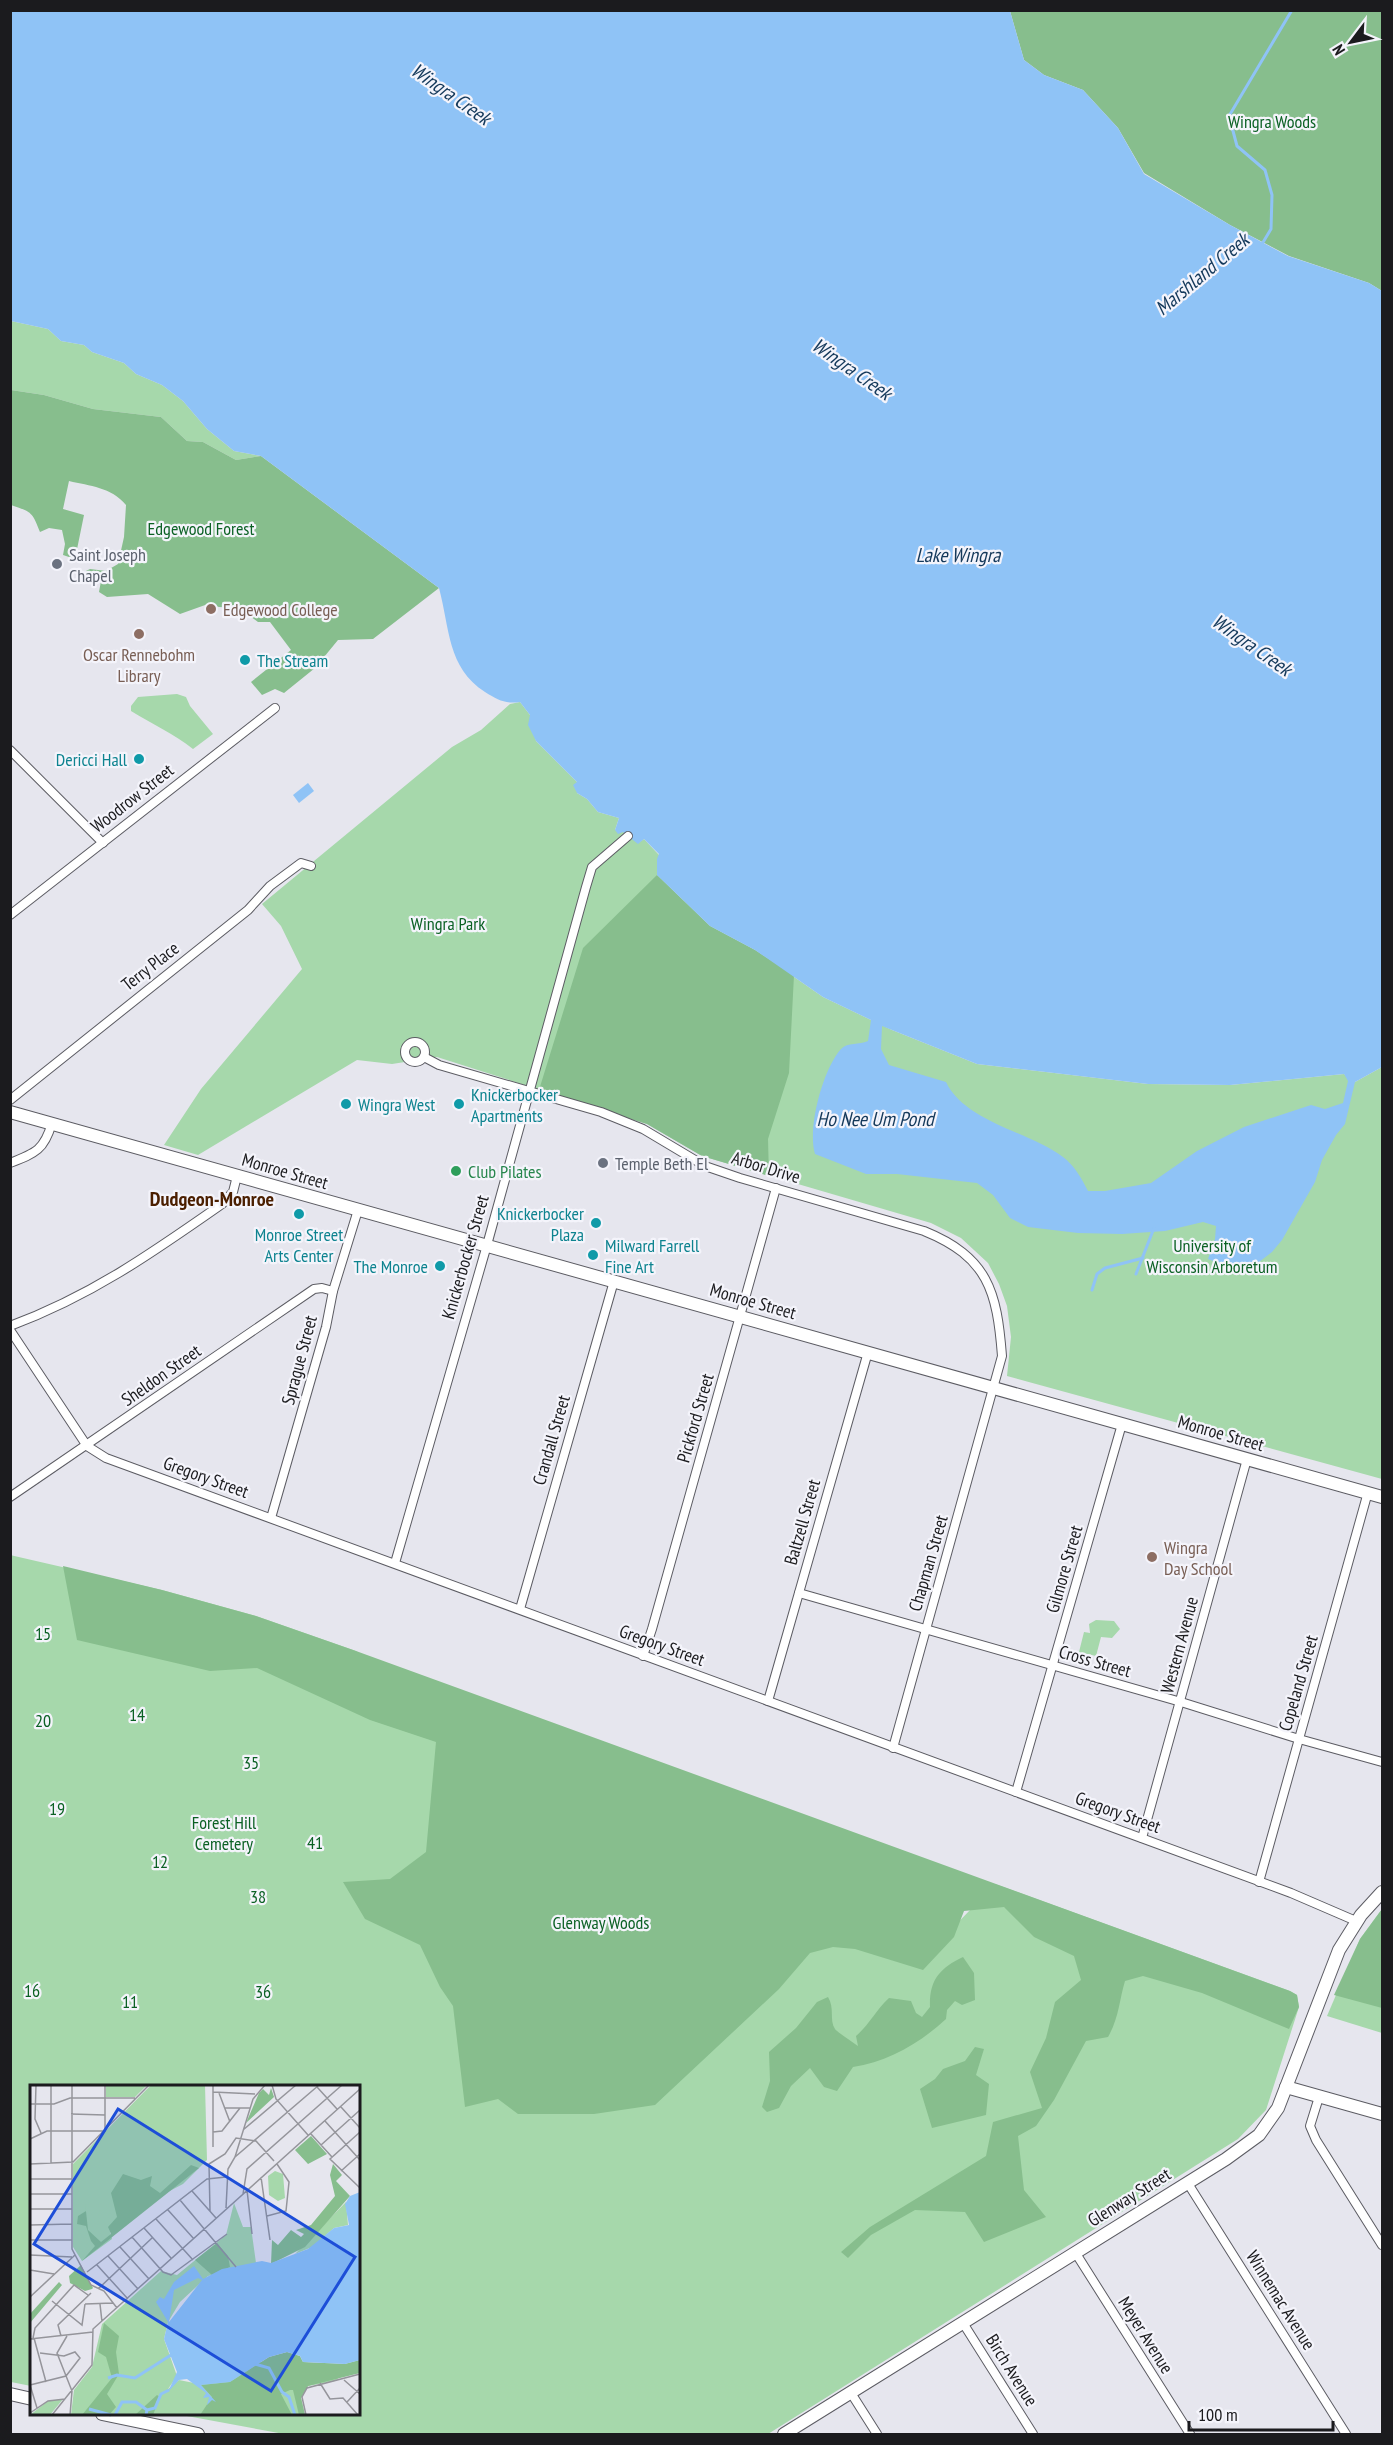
<svg xmlns="http://www.w3.org/2000/svg" width="1393" height="2445" font-family="'PT Sans Narrow',sans-serif">
  <style>
    .green { fill: #a6d8ab }
    .forest { fill: #87be8d }
    .water { fill: #8fc3f6; fill-rule: evenodd }
    .lines { fill: none; stroke-linecap: round; stroke-linejoin: round }
    .stream { stroke: #8fc3f6; stroke-width: 3 }
    .street-casing { stroke: #5c5c63; stroke-width: 10 }
    .secondary-casing { stroke: #5c5c63; stroke-width: 14 }
    .street { stroke: #fff; stroke-width: 8 }
    .secondary { stroke: #fff; stroke-width: 12 }
    .worship-dot { fill: #6b7280; stroke: #f4f4fb; stroke-width: 2 }
    .education-dot { fill: #8d6e63; stroke: #f4f4fb; stroke-width: 2 }
    .culture-dot { fill: #0f9aa8; stroke: #f4f4fb; stroke-width: 2 }
    .leisure-dot { fill: #2e9e5b; stroke: #f4f4fb; stroke-width: 2 }
    .labels { text-anchor: middle; dominant-baseline: central; stroke-width: 4.5; stroke-linejoin: round; paint-order: stroke }
    .park-label { font-size: 18px; fill: #0b6124; stroke: #f4f4fb }
    .worship-label { font-size: 18px; fill: #5b616d; stroke: #f4f4fb; text-anchor: start }
    .education-label { font-size: 18px; fill: #785e54; stroke: #f4f4fb; text-anchor: start }
    .culture-label { font-size: 18px; fill: #0d838f; stroke: #f4f4fb; text-anchor: start }
    .street-label { font-size: 18px; fill: #1b1b1e; stroke: #f4f4fb }
    .leisure-label { font-size: 18px; fill: #27864d; stroke: #f4f4fb; text-anchor: start }
    .water-label { font-size: 20px; font-style: italic; fill: #14395b; stroke: #f4f4fb }
    .neighbourhood-label { font-size: 20px; font-weight: bold; fill: #4b1f00; stroke: #f4f4fb }
    .inset-river { fill: none; stroke: #8fc3f6; stroke-width: 3 }
    .inset-road { fill: none; stroke: #95959b; stroke-width: 1.5 }
    .view { fill: #1d4ed8; fill-opacity: 0.15; stroke: #1d4ed8; stroke-width: 3 }
    .inset-edge { fill: none; stroke: #1b1b1e; stroke-width: 3 }
  </style>
  <rect width="100%" height="100%" fill="#e6e6ee"/>
  <g class="green">
    <path d="M11,321l37,8 13,12 23,4 8,7 32,11 12,11 26,11 21,16 24,28 27,22 27,5 -25,4 -33,-18 -16,-1 -26,-24 -68,-8 -49,-14 -33,-5z"/>
    <path d="M177,694l9,3 4,9 23,28 -20,15c-19,-15 -41,-25 -62,-38v-5l7,-9z"/>
    <path d="M520,702l10,13 6,26 41,41v11l10,6 11,13 21,6 -4,12 8,1 15,12 6,-4 15,16 -2,20 53,51 45,24 68,47 69,33 85,34 171,20 82,1 114,-11 11,8 27,-15v412l-375,-103 4,-39 -4,-31 -8,-22 -11,-21 -27,-25 -30,-15 -229,-67 -55,-32 -210,-67 -45,7 -35,-4 -159,95 -34,-10 37,-56 101,-120 -21,-43 -19,-22 190,-157 29,-17 29,-26z"/>
    <path d="M10,1555l152,35 94,26 100,35 457,283 108,27 74,-77 295,107 7,4 2,12 -33,103 -28,29 -470,295h-484l-108,-20h182v-328h-326l-1,300 -20,-4z"/>
    <path d="M1096,1620l18,1 6,8 -8,9 -11,-1 -5,19 -17,-4 5,-20 6,1 -1,-9z"/>
    <path d="M1382,1909v124l-55,-17 33,-77z"/>
  </g>
  <g class="forest">
    <path d="M1010,11h372v280l-13,-8 -80,-27 -59,-31 -86,-52 -26,-45 -35,-38 -39,-15 -20,-15z"/>
    <path d="M11,390l33,5 49,14 68,8 26,24 16,1 33,18 25,-4 178,132 -66,51 -35,1 -23,28 -31,25 -9,-4 -13,6 -11,-13 40,-32 -21,-28h-12l-19,-14 -20,-1 -11,-3 -28,10 -32,-20 -41,3 -8,-5 2,-11 -14,-6 -1,-4 4,-2 16,2 12,-7 6,-27 2,-32c-15,-18 -36,-19 -57,-24l-6,28 21,6 -9,44 -12,-4 2,-11 -3,-14 -13,-2 -9,4c-8,-21 -9,-20 -29,-27z"/>
    <path d="M657,875l53,51 45,24 39,25 -5,98 -21,66 1,37 -67,-20 -55,-32 -108,-34 44,-142z"/>
    <path d="M63,1566l99,24 94,26 100,35 934,340 7,4 2,12 -10,22 -87,-36 -59,-17 -18,5c-6,20 -6,37 -17,56l-22,4 -32,59 -18,26 -18,10 6,54 22,27 -62,25 -19,-30 -50,-2 -44,25 -23,23 -7,-6 29,-25 116,-71 7,-34 49,-14 -12,-36 16,-34 9,-36 26,-22 -7,-24 -40,-19 -30,-30 -40,4 -10,26 -31,33 -68,-21 -22,-2 -23,6 -31,36 -124,116 -61,9h-76l-20,-15 -33,8 -12,-101 -13,-19 -20,-42 -55,-26 -22,-37 47,-3 36,-27 10,-110 -66,-22 -113,-52 -47,3 -133,-31z"/>
    <path d="M1382,1909v99l-48,-13 26,-56z"/>
    <path d="M963,1957l11,16 1,27 -13,5 -7,-4 -8,9 -1,9c-26,24 -58,43 -93,48l-16,24 -13,-4 -14,-19 -19,18 -12,22 -12,4 -5,-5 8,-26 -1,-29 27,-24 21,-26 11,-5c7,11 1,23 7,32 2,3 19,14 23,17l-2,-10c13,-11 20,-26 33,-38l22,3 5,12 6,4 8,-10c-1,-27 10,-39 33,-50z"/>
    <path d="M975,2047l9,2 -8,26 13,9 -3,31 -54,13 -12,-39 15,-10 8,-10 22,-8z"/>
  </g>
  <g class="water">
    <path d="M11,11h999l14,49 20,15 39,15 35,38 26,46 86,51 58,31 81,27 13,8v776l-27,15 -10,42 -9,11 -14,25 -7,22 -33,58 -10,12 -13,10 -11,4h-22l-18,-7 7,-20 1,-13 -13,-4 -38,9 -43,3 -44,-1 -50,-6 -18,-9 -17,-23 -16,-12 -80,-9h-31l-51,-20c-8,-26 8,-85 26,-105 7,-7 18,-4 27,-8l3,-21 -48,-23 -68,-47 -45,-24 -53,-51v-16l2,-5 -15,-15 -6,5 -15,-12 -5,2 -3,-4 4,-12 -21,-6 -11,-13 -10,-6 -4,-8 4,-3 -41,-41 -8,-16 2,-10 -10,-13c-15,2 -22,-2 -35,-10 -38,-25 -35,-63 -46,-104l-178,-132 -27,-5 -27,-22 -24,-28 -21,-16 -26,-11 -12,-11 -32,-11 -8,-7 -23,-4 -13,-12 -37,-8zM882,1026l95,38 171,20 82,1 114,-11 4,7 -5,22 -18,6 -14,-4 -67,22 -47,24 -46,32 -46,8h-17c-6,-12 -14,-26 -25,-34 -33,-25 -98,-35 -117,-75l-57,-17 -8,-16z"/>
    <path d="M308,783l6,8 -15,12 -6,-8z"/>
  </g>
  <g class="lines">
    <g class="stream">
      <path d="M1262,244l9,-15 1,-34 -7,-25 -28,-24 -8,-30 63,-106"/>
      <path d="M1136,1274l18,-46"/>
      <path d="M1092,1290l5,-16 8,-6 38,-10"/>
    </g>
    <defs>
      <g id="street">
        <path d="M10,750l93,93"/>
        <path d="M10,915l265,-207"/>
        <circle cx="415" cy="1052" r="10"/>
        <path d="M424,1057l15,8 162,47 42,17 62,37 35,12 184,53c64,26 73,60 78,125l-109,392"/>
        <path d="M10,1100l238,-190 22,-24 31,-23 10,3"/>
        <path d="M10,1163c26,-10 34,-13 42,-40"/>
        <path d="M10,1326c81,-30 142,-73 212,-122l11,-12 4,-16"/>
        <path d="M10,1330l77,116 19,12 1185,435 65,28"/>
        <path d="M10,1497l304,-208 8,-1 11,3"/>
        <path d="M271,1518l55,-191 7,-36 25,-81"/>
        <path d="M395,1563l92,-318 99,-358 6,-20 36,-31"/>
        <path d="M799,1593l382,109 118,37 83,23"/>
        <path d="M520,1609l94,-328"/>
        <path d="M643,1656l9,-27 124,-441"/>
        <path d="M768,1701l100,-349"/>
        <path d="M1016,1792l106,-368"/>
        <path d="M1142,1838l105,-379"/>
        <path d="M1259,1882l109,-390"/>
        <path d="M1319,2097l-9,29 6,14 66,105"/>
        <path d="M1187,2182l159,252"/>
        <path d="M1075,2252l115,182"/>
        <path d="M963,2323l70,111"/>
        <path d="M851,2393l26,41"/>
      </g>
      <g id="secondary">
        <path d="M10,1112l1372,385"/>
        <path d="M1286,2087l96,27"/>
        <path d="M10,2394l22,5"/>
        <path d="M102,2414l96,20"/>
        <path d="M784,2434l442,-275 33,-24 19,-27 61,-158 22,-35 21,-23"/>
      </g>
    </defs>
    <use href="#street" class="street-casing"/>
    <use href="#secondary" class="secondary-casing"/>
    <use href="#street" class="street"/>
    <use href="#secondary" class="secondary"/>
  </g>
  <g class="worship-dot">
    <circle cx="57" cy="564" r="6"/>
    <circle cx="603" cy="1163" r="6"/>
  </g>
  <g class="education-dot">
    <circle cx="211" cy="609" r="6"/>
    <circle cx="139" cy="634" r="6"/>
    <circle cx="1152" cy="1557" r="6"/>
  </g>
  <g class="culture-dot">
    <circle cx="245" cy="660" r="6"/>
    <circle cx="139" cy="759" r="6"/>
    <circle cx="346" cy="1104" r="6"/>
    <circle cx="459" cy="1104" r="6"/>
    <circle cx="299" cy="1214" r="6"/>
    <circle cx="596" cy="1223" r="6"/>
    <circle cx="593" cy="1255" r="6"/>
    <circle cx="440" cy="1266" r="6"/>
  </g>
  <circle class="leisure-dot" cx="456" cy="1171" r="6"/>
  <g class="labels">
    <g class="park-label">
      <text x="1272" y="121">Wingra Woods</text>
      <text x="201" y="528">Edgewood Forest</text>
      <text x="448" y="923">Wingra Park</text>
      <text x="1212" y="1245">University of<tspan x="1212" dy="21">Wisconsin Arboretum</tspan></text>
      <text x="43" y="1633">15</text>
      <text x="137" y="1714">14</text>
      <text x="43" y="1720">20</text>
      <text x="251" y="1762">35</text>
      <text x="57" y="1808">19</text>
      <text x="224" y="1822">Forest Hill<tspan x="224" dy="21">Cemetery</tspan></text>
      <text x="315" y="1842">41</text>
      <text x="160" y="1861">12</text>
      <text x="258" y="1896">38</text>
      <text x="601" y="1922">Glenway Woods</text>
      <text x="32" y="1990">16</text>
      <text x="263" y="1991">36</text>
      <text x="130" y="2001">11</text>
    </g>
    <g class="worship-label">
      <text x="69" y="554">Saint Joseph<tspan x="69" dy="21">Chapel</tspan></text>
      <text x="615" y="1163">Temple Beth El</text>
    </g>
    <g class="education-label">
      <text x="223" y="609">Edgewood College</text>
      <text x="139" y="654" text-anchor="middle">Oscar Rennebohm<tspan x="139" dy="21">Library</tspan></text>
      <text x="1164" y="1547">Wingra<tspan x="1164" dy="21">Day School</tspan></text>
    </g>
    <g class="culture-label">
      <text x="257" y="660">The Stream</text>
      <text x="127" y="759" text-anchor="end">Dericci Hall</text>
      <text x="471" y="1094">Knickerbocker<tspan x="471" dy="21">Apartments</tspan></text>
      <text x="358" y="1104">Wingra West</text>
      <text x="584" y="1213" text-anchor="end">Knickerbocker<tspan x="584" dy="21">Plaza</tspan></text>
      <text x="299" y="1234" text-anchor="middle">Monroe Street<tspan x="299" dy="21">Arts Center</tspan></text>
      <text x="605" y="1245">Milward Farrell<tspan x="605" dy="21">Fine Art</tspan></text>
      <text x="428" y="1266" text-anchor="end">The Monroe</text>
    </g>
    <g class="street-label">
      <text transform="translate(132 798) rotate(-38)">Woodrow Street</text>
      <text transform="translate(150 966) rotate(-38)">Terry Place</text>
      <text transform="translate(766 1167) rotate(17)">Arbor Drive</text>
      <text transform="translate(285 1171) rotate(16)">Monroe Street</text>
      <text transform="translate(465 1257) rotate(-74)">Knickerbocker Street</text>
      <text transform="translate(753 1301) rotate(16)">Monroe Street</text>
      <text transform="translate(299 1360) rotate(-75)">Sprague Street</text>
      <text transform="translate(161 1375) rotate(-35)">Sheldon Street</text>
      <text transform="translate(695 1418) rotate(-74)">Pickford Street</text>
      <text transform="translate(1221 1433) rotate(16)">Monroe Street</text>
      <text transform="translate(551 1440) rotate(-74)">Crandall Street</text>
      <text transform="translate(206 1477) rotate(20)">Gregory Street</text>
      <text transform="translate(802 1522) rotate(-74)">Baltzell Street</text>
      <text transform="translate(928 1563) rotate(-74)">Chapman Street</text>
      <text transform="translate(1064 1569) rotate(-74)">Gilmore Street</text>
      <text transform="translate(662 1645) rotate(20)">Gregory Street</text>
      <text transform="translate(1179 1645) rotate(-75)">Western Avenue</text>
      <text transform="translate(1095 1661) rotate(16)">Cross Street</text>
      <text transform="translate(1298 1683) rotate(-74)">Copeland Street</text>
      <text transform="translate(1118 1812) rotate(20)">Gregory Street</text>
      <text transform="translate(1129 2197) rotate(-32)">Glenway Street</text>
      <text transform="translate(1281 2300) rotate(58)">Winnemac Avenue</text>
      <text transform="translate(1146 2335) rotate(58)">Meyer Avenue</text>
      <text transform="translate(1012 2370) rotate(58)">Birch Avenue</text>
    </g>
    <g class="leisure-label">
      <text x="468" y="1171">Club Pilates</text>
    </g>
    <g class="water-label">
      <text transform="translate(451 94) rotate(35)">Wingra Creek</text>
      <text transform="translate(1202 274) rotate(-40)">Marshland Creek</text>
      <text transform="translate(852 369) rotate(35)">Wingra Creek</text>
      <text x="958" y="555">Lake Wingra</text>
      <text transform="translate(1252 645) rotate(35)">Wingra Creek</text>
      <text x="875" y="1119">Ho Nee Um Pond</text>
    </g>
    <g class="neighbourhood-label">
      <text x="212" y="1199">Dudgeon-Monroe</text>
    </g>
  </g>
  <g transform="translate(30 2085)">
    <rect width="330" height="330" fill="#e6e6ee"/>
    <path d="M76,0h41l-12,12h-29zM121,0h54l2,75 -24,24 -65,34 -9,9 3,12 -30,22 -9,-14v-83zM245,86l8,3 2,24 -7,3 -9,-6 -1,-19zM316,117l2,23 -14,3 -22,19 -17,7zM204,118l9,24h8l5,36 -48,13 -28,26 -12,20 -4,17 13,37 -9,13 11,-9 20,4 60,-22 86,2 15,-4 -25,21 -27,5 -7,12 4,17h-234l3,-25 18,-23 10,-43 59,-53 16,4 49,-40zM33,314l-13,16h-20l18,-14z" fill="#a6d8ab"/>
    <path d="M241,3l3,9 -28,26 13,-30 4,-4 6,6zM281,51l16,18 -19,10 -13,-14zM303,79l9,11 -6,6 14,15 -45,51 -34,17 1,-24 6,5 13,-15 10,7 3,-3 -8,-4 15,-5 24,-29 -5,-21zM161,80l8,3 -117,93 13,-15 -4,-5 -5,-15 -9,-2 1,-8 8,-5 -1,-9 3,28 13,12 10,-8 -3,-7 9,-10 -6,-24 12,-19 18,6 11,-4 -2,10 10,7zM187,158l11,13 2,11 -18,8 -17,-15zM51,180l12,23 -1,1 -7,2 -15,-8 -1,-7zM29,197l3,3 -32,38v-9zM74,238l15,13 -3,16 3,22 -12,20 9,13 -7,8h-27l30,-37 -6,-21 -8,-5zM257,267l13,4 3,6 42,2 15,-4v13l-52,13 -7,12 4,17h-6l-6,-25h-3l-9,4 11,21h-92l12,-18 -11,-12 29,-3 39,-25zM127,310l3,2 -7,18h-18z" fill="#87be8d"/>
    <path d="M330,107v168l-15,4 -42,-2 -3,-6 -13,-4 -18,5 -39,25 -29,3 15,17 -4,-2 -5,5 2,-8 -6,1 3,-5 -19,-14 -8,1 -11,12 9,-20 -13,-33 4,-17 -12,-20 4,-5 4,2 10,-17 20,-16 9,13 19,-10 40,-8 9,2 37,-14 26,-21 15,-3 -4,-21 5,-8zM168,193l4,2 -33,42 5,-32z" fill="#8fc3f6" fill-rule="evenodd"/>
    <path class="inset-river" d="M225,279l14,4 13,24 7,5 6,18M78,293l9,-3 18,3 36,-23M59,324l22,6M85,330l7,-13h14l11,8M116,330l1,-5 8,-2 6,-14 8,-4"/>
    <path class="inset-road" d="M6,0l-1,34 6,14M42,0v164l19,36 13,6 13,17M242,0l4,14 32,36M287,2l20,22M183,7l42,2M189,8l11,29M0,19h24l16,-6h65M311,22l19,21M195,23h25M41,29l34,1M295,36l35,39M213,45l53,-45M183,47l9,-1 18,-23M330,47l-30,27 30,29M281,49l21,23M0,54l17,-8h58v-46M291,60l39,-35M183,62v-62M205,72l84,-72M0,79l43,-2 76,-77M21,79v-79M311,86l19,-17M231,92l9,63M0,94h42M217,105l5,44M162,106l24,27M0,109h42M213,109l4,-25 95,-84M150,115l56,67M196,123l2,-39 7,-12 18,-58 12,-14M0,124h42M138,125l26,29M180,126l-1,-47 16,-10 11,-16 20,3 18,20M237,131l19,-5 3,-29 -12,-18M126,134l37,41M0,140l42,-1M114,143l27,30M102,152l31,35 8,3 56,-41M0,155h42M90,162l29,32M0,170l42,2M78,171l30,33M67,180l31,34M0,185l24,4M57,187l120,-93 19,-2M68,204l54,-51M0,212l45,-42M22,216l30,24 3,-21M55,219l28,-1M70,219l2,18M31,251l-3,-11 33,-32M37,251l-10,17 15,38 -2,24M3,253l2,-10 39,-43 14,10M4,253l12,44M0,254l63,-7M314,295l16,14M290,298l10,16 13,-1 15,17M0,300l36,-9 14,-18 -5,-6 -11,4 -24,-3M0,300l7,23M317,317l13,-14M0,328l18,-12 17,-2M22,330l40,-50 1,-36 267,-240M276,330l-4,-18 5,-9 53,-14"/>
    <path class="view" d="M88,24l237,148 -84,134 -237,-147z"/>
    <rect width="330" height="330" class="inset-edge"/>
  </g>
  <rect width="1393" height="2445" fill="none" stroke="#1b1b1e" stroke-width="24"/>
  <g transform="translate(1351 42) rotate(238)" stroke="#f4f4fb" stroke-width="4.5" paint-order="stroke">
  <path d="M0-4.5L10 22L0 15L-10 22Z" fill="#1b1b1e"/>
  <text y="-9" font-size="16" font-weight="bold" text-anchor="middle" fill="#1b1b1e">N</text>
  </g>
  <path d="M1189 2421v9h144v-9" fill="none" stroke="#1b1b1e" stroke-width="3"/>
  <text x="1198" y="2421" font-size="18" fill="#1b1b1e" stroke="#f4f4fb" stroke-width="4.5" paint-order="stroke">100 m</text>
</svg>
